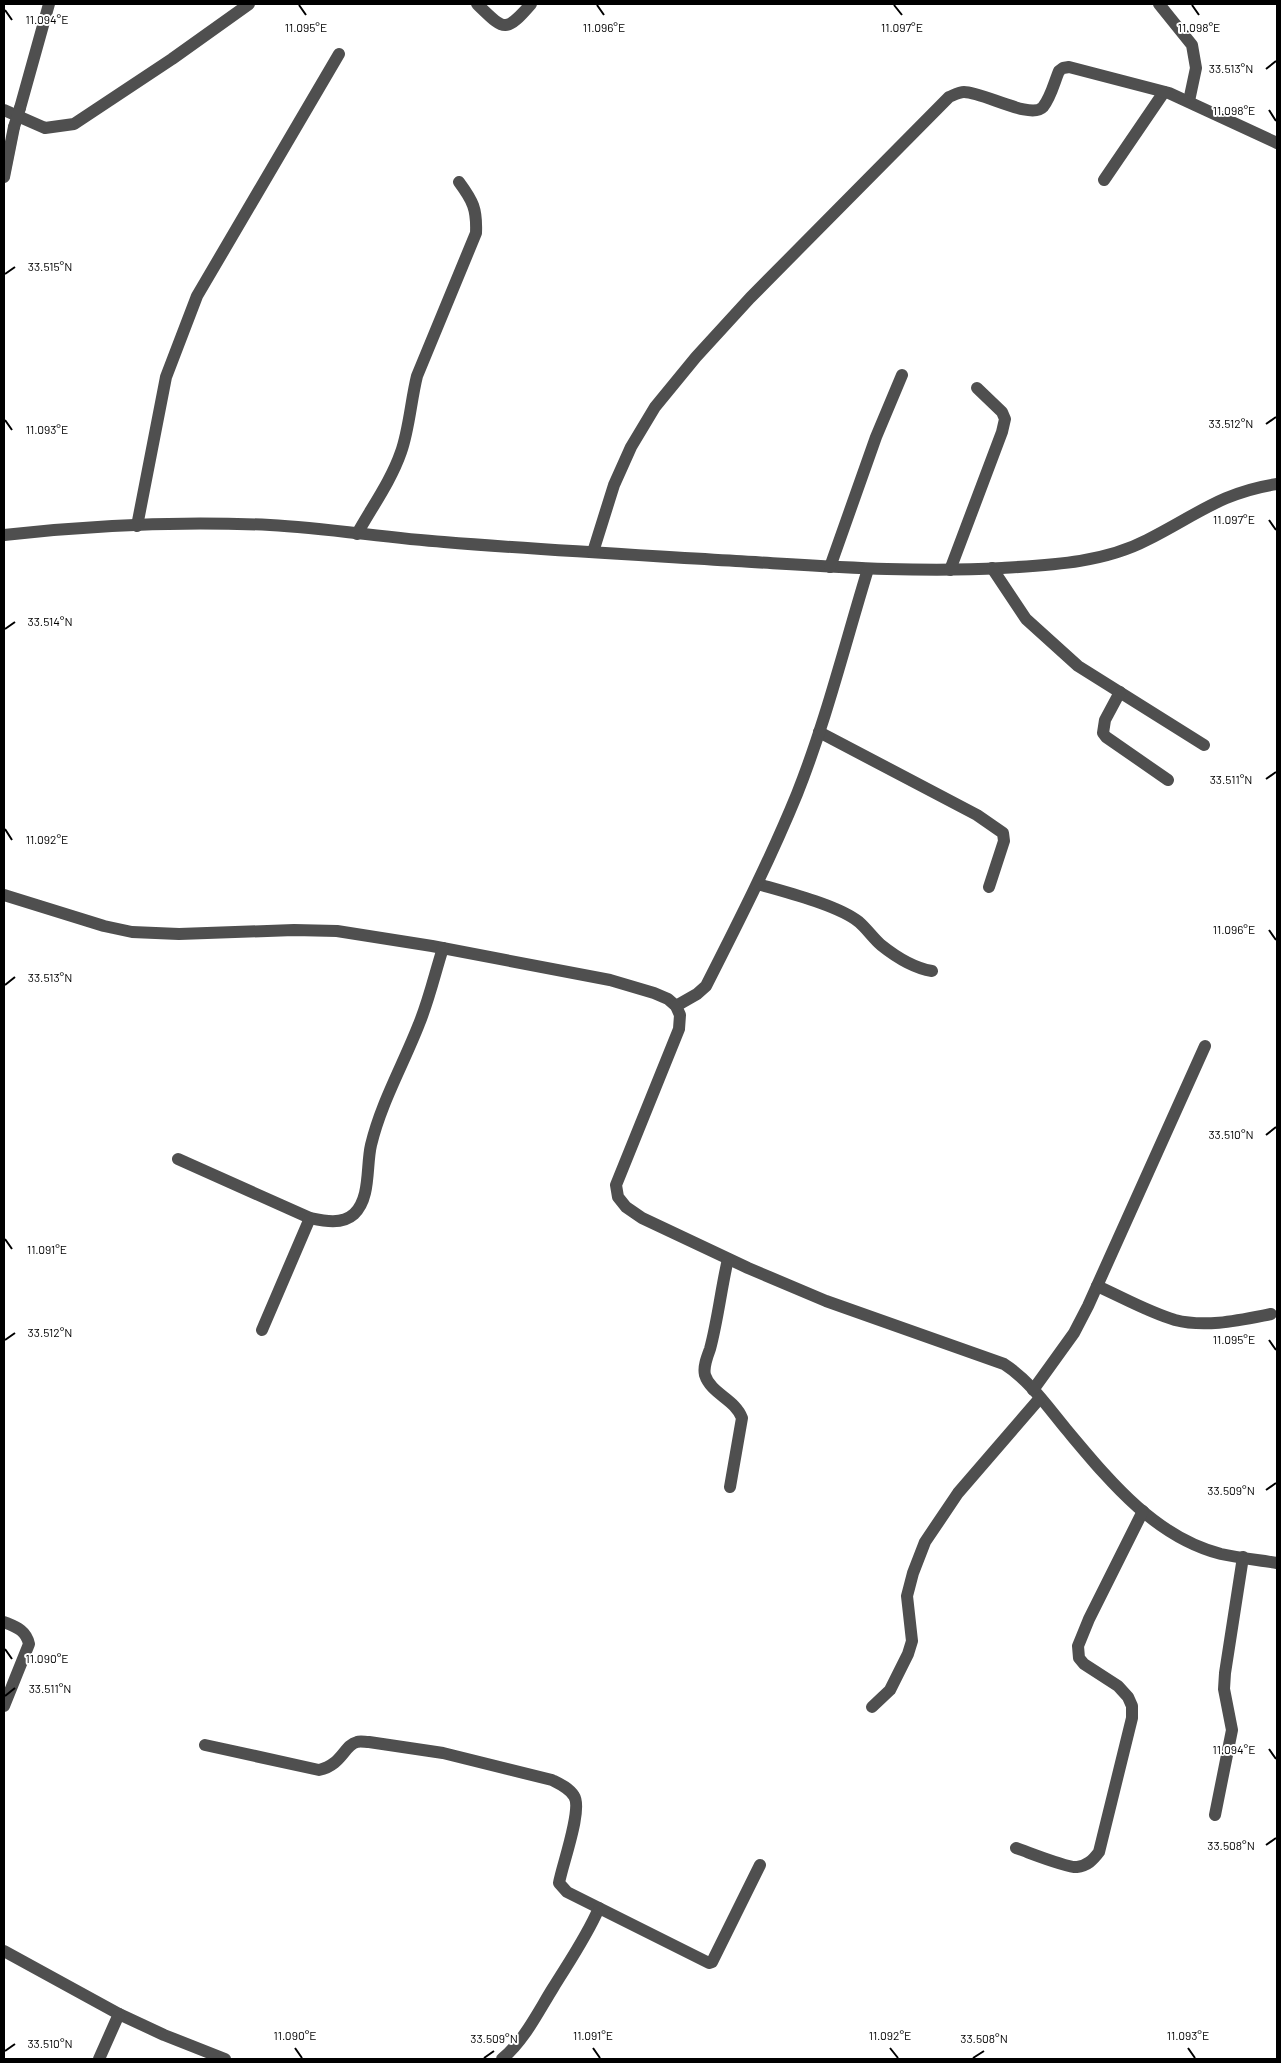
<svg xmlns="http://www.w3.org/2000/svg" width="1281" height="2063" font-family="Barlow,sans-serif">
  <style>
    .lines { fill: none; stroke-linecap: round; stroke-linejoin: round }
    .minor { stroke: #4f4f4f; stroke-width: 12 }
    .minor-bridge { stroke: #4f4f4f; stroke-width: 12 }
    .ticks { fill: none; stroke: #000; stroke-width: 2 }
    .ticks-label { font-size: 12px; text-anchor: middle; fill: #000; stroke: #fff; stroke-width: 4; stroke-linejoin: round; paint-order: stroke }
  </style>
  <rect width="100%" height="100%" fill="#fff"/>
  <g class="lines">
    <g class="minor">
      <path d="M477,4c27,26 28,30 54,0"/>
      <path d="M1159,4l33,41 4,23 -7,33"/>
      <path d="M20,108l29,-104"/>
      <path d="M4,110l41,18 29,-4 98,-65 77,-55"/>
      <path d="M4,177l10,-50"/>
      <path d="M1104,180l60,-88"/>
      <path d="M137,526l29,-149 31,-81 142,-242"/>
      <path d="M357,534c15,-27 34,-53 44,-82 8,-22 10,-52 16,-76l59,-143c1,-24 -3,-32 -17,-51"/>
      <path d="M4,535c87,-10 178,-14 266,-10 58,3 116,13 174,17 97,8 195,13 292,19 88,5 177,12 266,7 48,-3 101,-5 145,-28 48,-24 75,-48 130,-56"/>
      <path d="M593,552l21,-67 17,-38 24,-40 41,-50 54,-59 199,-201c5,-2 10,-5 15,-5 19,0 67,28 79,15 8,-10 11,-24 16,-36l4,-3 6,-1 100,26 108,50"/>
      <path d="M830,567l46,-130 26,-62"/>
      <path d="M992,568l34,51 52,47 126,79"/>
      <path d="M950,570l52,-138 3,-13 -3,-7 -25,-24"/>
      <path d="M1120,692l-15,28 -2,13 3,4 62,43"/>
      <path d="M819,732l158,83 26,18 1,8 -15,46"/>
      <path d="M758,884c27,8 80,21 101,38 8,7 14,16 22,23 15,12 32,23 51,26"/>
      <path d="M4,895l100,31 28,6 47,2 115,-4 43,1 95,15 178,34 44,13 14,6 8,7 4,9 -1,14 -63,156 2,12 8,10 16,11 106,50 78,33 178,63c25,16 43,42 62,65 42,50 88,108 155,125 18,4 38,6 56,9"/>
      <path d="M676,1006l21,-12 9,-8c32,-63 64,-126 91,-192 29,-73 48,-150 71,-225"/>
      <path d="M178,1159l132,59c14,3 32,7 44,-4 17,-16 12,-48 17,-69 10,-42 32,-80 48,-121 10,-24 16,-51 24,-76"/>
      <path d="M728,1259c-7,30 -10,60 -18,90 -3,8 -7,18 -5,26 6,19 30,24 37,43l-12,69"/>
      <path d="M1097,1286c25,11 51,26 78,34 31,8 65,0 96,-6"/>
      <path d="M262,1330l48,-112"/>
      <path d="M1033,1390l41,-57 14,-27 117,-260"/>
      <path d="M4,1622c12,5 22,8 25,22l-25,62"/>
      <path d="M872,1707l18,-17 18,-36 4,-13 -5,-45 6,-23 12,-31 33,-49 82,-95"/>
      <path d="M205,1745l114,25c23,-5 25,-25 38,-28 3,-1 8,0 12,0l74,11 109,27c8,4 17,8 22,16 9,13 -12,69 -15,87l8,9 32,16c-12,28 -30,54 -46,80 -15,24 -29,53 -51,71"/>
      <path d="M1215,1815l17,-85 -8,-41 1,-16 18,-116"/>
      <path d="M1016,1848c12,4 51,20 61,19 10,-1 16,-7 22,-15l33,-134v-12l-4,-9 -10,-11 -34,-22 -5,-6 -1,-12 11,-27 54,-108"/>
      <path d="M599,1908l110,55 3,-1 48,-97"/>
      <path d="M4,1951l115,63 45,21 61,24"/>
      <path d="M99,2059l20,-45"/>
    </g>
    <path class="minor-bridge" d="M14,127l6,-19"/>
  </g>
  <path class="ticks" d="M299,5l7,10M597,5l7,10M894,5l8,10M1192,5l7,10M5,10l7,10M1266,69l10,-8M1269,110l7,11M5,274l10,-7M5,420l7,10M1266,424l10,-7M1269,520l7,10M5,629l10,-7M1266,779l10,-7M5,829l7,11M1269,930l7,10M5,985l10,-8M1266,1135l10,-8M5,1239l7,10M5,1340l10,-7M1269,1340l7,10M1266,1490l10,-7M5,1649l7,10M5,1696l10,-8M1269,1749l7,10M1266,1845l10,-7M295,2048l7,10M593,2048l7,10M890,2048l8,10M1188,2048l7,10M5,2051l10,-7M484,2058l10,-7M973,2058l11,-7"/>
  <g class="ticks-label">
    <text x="47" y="24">11.094°E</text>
    <text x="1199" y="32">11.098°E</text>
    <text x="306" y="32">11.095°E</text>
    <text x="604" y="32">11.096°E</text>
    <text x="902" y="32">11.097°E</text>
    <text x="1231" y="73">33.513°N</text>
    <text x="1234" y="115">11.098°E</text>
    <text x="50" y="271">33.515°N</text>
    <text x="1231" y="428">33.512°N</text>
    <text x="47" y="434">11.093°E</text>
    <text x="1234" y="524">11.097°E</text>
    <text x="50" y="626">33.514°N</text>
    <text x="1231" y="784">33.511°N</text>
    <text x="47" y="844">11.092°E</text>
    <text x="1234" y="934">11.096°E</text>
    <text x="50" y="982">33.513°N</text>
    <text x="1231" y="1139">33.510°N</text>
    <text x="47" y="1254">11.091°E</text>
    <text x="50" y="1337">33.512°N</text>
    <text x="1234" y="1344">11.095°E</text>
    <text x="1231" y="1495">33.509°N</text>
    <text x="47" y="1663">11.090°E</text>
    <text x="50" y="1693">33.511°N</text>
    <text x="1234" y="1754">11.094°E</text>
    <text x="1231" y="1850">33.508°N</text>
    <text x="295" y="2040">11.090°E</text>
    <text x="593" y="2040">11.091°E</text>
    <text x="890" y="2040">11.092°E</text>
    <text x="1188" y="2040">11.093°E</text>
    <text x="494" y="2043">33.509°N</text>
    <text x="984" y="2043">33.508°N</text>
    <text x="50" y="2048">33.510°N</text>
  </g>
  <rect width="1281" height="2063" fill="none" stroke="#000000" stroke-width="10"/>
</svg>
